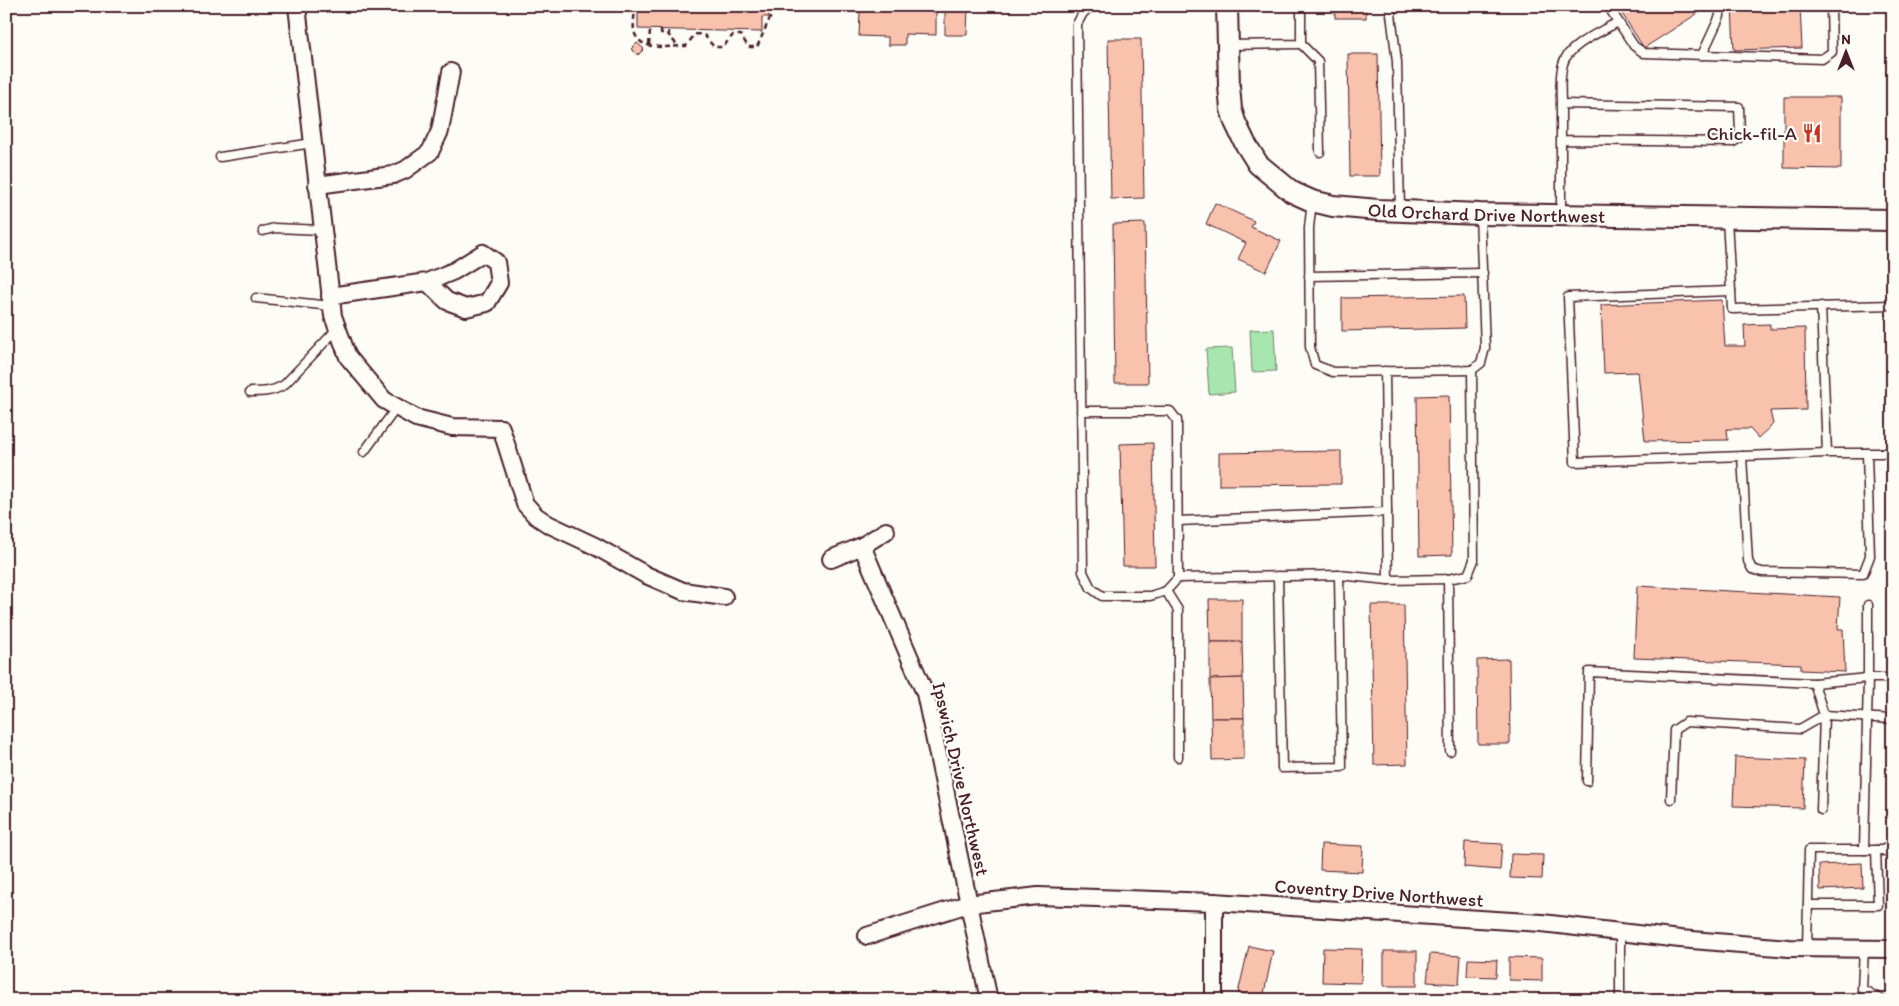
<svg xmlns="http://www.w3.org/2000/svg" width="1899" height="1006" font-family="Itim,sans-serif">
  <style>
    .green { fill: #a7e6ae; stroke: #78826c }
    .building { fill: #f9c2ad; stroke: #4a1f2b }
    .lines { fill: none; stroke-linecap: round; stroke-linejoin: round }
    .service-casing { stroke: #4a1f2b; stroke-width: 11 }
    .minor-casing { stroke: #4a1f2b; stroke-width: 20 }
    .tertiary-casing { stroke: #4a1f2b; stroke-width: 24 }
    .path { stroke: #4a1f2b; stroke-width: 2.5; stroke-dasharray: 5 4; stroke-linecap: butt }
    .service { stroke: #fdfcf7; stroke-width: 8 }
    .minor { stroke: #fdfcf7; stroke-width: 16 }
    .tertiary { stroke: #fdfcf7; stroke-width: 20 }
    .labels { text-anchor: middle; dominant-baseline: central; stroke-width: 4.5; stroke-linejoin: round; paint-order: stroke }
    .poi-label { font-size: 19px; fill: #4a1f2b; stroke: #fdfcf7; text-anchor: end }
    .street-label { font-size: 19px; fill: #4a1f2b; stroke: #fdfcf7 }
  </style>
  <rect width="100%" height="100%" fill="#fdfcf7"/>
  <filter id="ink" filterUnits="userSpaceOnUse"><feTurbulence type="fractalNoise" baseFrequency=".02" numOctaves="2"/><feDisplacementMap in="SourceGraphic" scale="10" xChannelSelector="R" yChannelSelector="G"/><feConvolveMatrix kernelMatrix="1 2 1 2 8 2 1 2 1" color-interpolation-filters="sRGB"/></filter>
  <g filter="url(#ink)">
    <g class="green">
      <path d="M1274,329l2,42 -24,1 -2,-42z"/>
      <path d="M1232,348l3,44 -26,2 -3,-45z"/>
    </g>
    <g class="building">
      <path d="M638,6h298v29l-31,-1v11h-17v-8l-29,-1 1,-24 -91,-2v7h-7v15l-124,-3z"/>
      <path d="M945,6h23l-1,29h-22z"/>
      <rect x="1335" y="6" width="31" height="12"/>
      <path d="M1617,6h88l1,2 -62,40z"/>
      <path d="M1732,6h68l2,42 -68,2z"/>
      <path d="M1108,39h33l3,159 -33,1z"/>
      <path d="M637,43l7,6 -6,6 -7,-6z"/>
      <path d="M1348,54h30l2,122h-30z"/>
      <path d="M1784,97h57v72l-57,-1z"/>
      <path d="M1215,203l39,18 -3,6 30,14 -15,31 -28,-13 8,-16 -40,-19z"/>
      <path d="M1145,223l3,160h-33l-2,-159z"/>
      <path d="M1464,296l1,32 -123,3v-33z"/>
      <path d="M1722,300l3,46h20l-1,-21 26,-1v5l35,-1 1,82 -36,1 3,13 -15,14 -8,-9h-23l1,11 -83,1 -7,-69 -34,1 -3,-68z"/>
      <path d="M1449,395l3,160 -33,1 -2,-160z"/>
      <path d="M1153,443l2,123h-32l-3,-122z"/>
      <path d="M1341,451v33l-122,1v-32z"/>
      <path d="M1637,586l203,11 -2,32h5l2,43 -44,-2v-6l-167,-6z"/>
      <path d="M1209,599h33v43h-32z"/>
      <path d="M1371,605h33l3,159 -33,1z"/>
      <path d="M1210,642h32l1,36 -33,1z"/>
      <path d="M1509,659l1,85h-32l-1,-84z"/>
      <path d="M1243,678l1,40h-33l-1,-39z"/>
      <path d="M1211,718h33v41l-32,1z"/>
      <path d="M1735,757l70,3 -2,48 -70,-2z"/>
      <path d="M1465,842l37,2 -2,26 -36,-3z"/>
      <path d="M1321,844l42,2 -1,26 -42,-2z"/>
      <path d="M1511,854l32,1 -1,24 -32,-1z"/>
      <path d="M1862,863l1,25 -43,2 -1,-25z"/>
      <path d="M1249,946l24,5 -10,47 -25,-5z"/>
      <path d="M1323,948l39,1 -1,34 -39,-1z"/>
      <rect x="1384" y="951" width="33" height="35"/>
      <path d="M1430,954l31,2 -2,28 -32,-2z"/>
      <path d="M1509,957l33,1v23l-33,-1z"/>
      <path d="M1468,959l29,1 -1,17 -29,-1z"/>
    </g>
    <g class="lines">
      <defs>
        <g id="service">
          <path d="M1390,6l7,56 3,149"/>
          <path d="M1608,6l26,40 10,7 178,6 10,-7 -1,-46"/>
          <path d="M1301,44l17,17 2,91"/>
          <path d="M1228,45l73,-1v-38"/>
          <path d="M1702,55l18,-39v-10"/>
          <path d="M1561,104c0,-13 -2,-27 2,-40 4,-18 39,-33 55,-42"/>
          <path d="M220,157l93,-14"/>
          <path d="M1312,201l-3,27 1,119 5,18 18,7 139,-2 9,-7 4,-15 -5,-133"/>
          <path d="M1561,214v-110l178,3 1,27 -2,5 -5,3 -172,-2"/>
          <path d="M1727,219l5,90 161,-4"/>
          <path d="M263,231l11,-3 49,2"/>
          <path d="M1309,276l174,-3"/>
          <path d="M1731,291l-163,6 7,165 252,-9 -6,-147"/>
          <path d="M256,298l75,8"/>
          <path d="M1385,371l3,209"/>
          <path d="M250,392c13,0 22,0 34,-7l53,-56"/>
          <path d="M1081,411h89l7,9 1,158 -12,13 -16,5h-48l-11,-8 -8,-16 -6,-548 6,-11 10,-7"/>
          <path d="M364,452l33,-45"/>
          <path d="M1827,453h66"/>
          <path d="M1742,456l6,105 4,8 10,3 101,2 7,-18 -3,-103"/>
          <path d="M1178,521l209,-9"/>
          <path d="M1278,576l4,192 60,-1 -3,-192"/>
          <path d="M1178,578l161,-3 49,5 60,-1 20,-4 6,-15 -2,-190"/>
          <path d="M1448,579l2,172"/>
          <path d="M1166,591l12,19v147"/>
          <path d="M1868,605v73h25"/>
          <path d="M1814,683l54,-5 -4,172"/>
          <path d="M1587,781l2,-109 225,11 10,32 -24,14 -114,-7 -12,8 -3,69"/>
          <path d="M1821,810l3,-95 69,4"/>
          <path d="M1893,844l-10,6 10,6"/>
          <path d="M1808,905h70l-2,-55"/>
          <path d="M1620,932v68"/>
          <path d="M1807,948l2,-98h74"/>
          <path d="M1864,949l-2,40 20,11"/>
        </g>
        <g id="minor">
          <path d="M297,6l36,310 15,41 36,43 32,18 36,9 49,1 24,76 11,12 12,8 47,22 51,29 37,16 41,6"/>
          <path d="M317,185l76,-10 12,-5 25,-18 10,-21 11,-59"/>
          <path d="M330,296l97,-14 20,19 19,7 21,-5 12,-20 -3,-21 -13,-9 -29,18 -27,11"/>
          <path d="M862,546l63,147 64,307"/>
          <path d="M831,559l31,-13 24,-15"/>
          <path d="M1214,902v98"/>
          <path d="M867,936l101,-32 70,-8 176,6 328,21 138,16 109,9 104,1"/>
        </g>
        <g id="tertiary">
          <path id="s1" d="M1227,6l2,80 2,23 4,13 10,21 13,21 34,28 20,9 21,5 45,4 102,4 413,6"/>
        </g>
      </defs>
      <use href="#service" class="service-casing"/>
      <use href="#minor" class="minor-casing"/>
      <use href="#tertiary" class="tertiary-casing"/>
      <g class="path">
        <path d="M635,6c0,9 -3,20 0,28 7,18 36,12 51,12l9,-12 9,1 10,12h9l10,-12h8l7,12h9l13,-29v-7"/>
        <path d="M661,30v3h8v-2"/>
        <path d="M667,33l10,12"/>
        <path d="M649,45l1,-15"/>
      </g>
      <use href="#service" class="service"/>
      <use href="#minor" class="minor"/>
      <use href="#tertiary" class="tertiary"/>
    </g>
  </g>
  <defs>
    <symbol id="restaurant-bare" viewBox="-9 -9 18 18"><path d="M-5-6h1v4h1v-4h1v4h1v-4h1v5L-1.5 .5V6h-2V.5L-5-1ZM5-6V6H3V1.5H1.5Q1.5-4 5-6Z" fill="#c8321e" stroke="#fdfcf7" stroke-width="2.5" paint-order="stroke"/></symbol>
  </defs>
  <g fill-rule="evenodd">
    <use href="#restaurant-bare" x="1798" y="119" width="28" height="28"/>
  </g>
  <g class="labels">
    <g class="poi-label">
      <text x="1797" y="133">Chick-fil-A</text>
    </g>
    <g class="street-label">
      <text stroke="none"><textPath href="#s1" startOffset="406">Old Orchard Drive Northwest</textPath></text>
      <text transform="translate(961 779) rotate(77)">Ipswich Drive Northwest</text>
      <text transform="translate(1379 893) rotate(4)">Coventry Drive Northwest</text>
    </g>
  </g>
  <rect width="1899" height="1006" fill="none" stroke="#fdfcf7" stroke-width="25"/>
  <rect x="12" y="12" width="1874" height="981" fill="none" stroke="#4a1f2b" stroke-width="2" filter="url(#ink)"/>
  <g transform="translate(1846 52)" stroke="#fdfcf7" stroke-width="4" paint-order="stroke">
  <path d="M0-4L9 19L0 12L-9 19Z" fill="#4a1f2b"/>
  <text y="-8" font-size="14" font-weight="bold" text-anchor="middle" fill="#4a1f2b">N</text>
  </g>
</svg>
